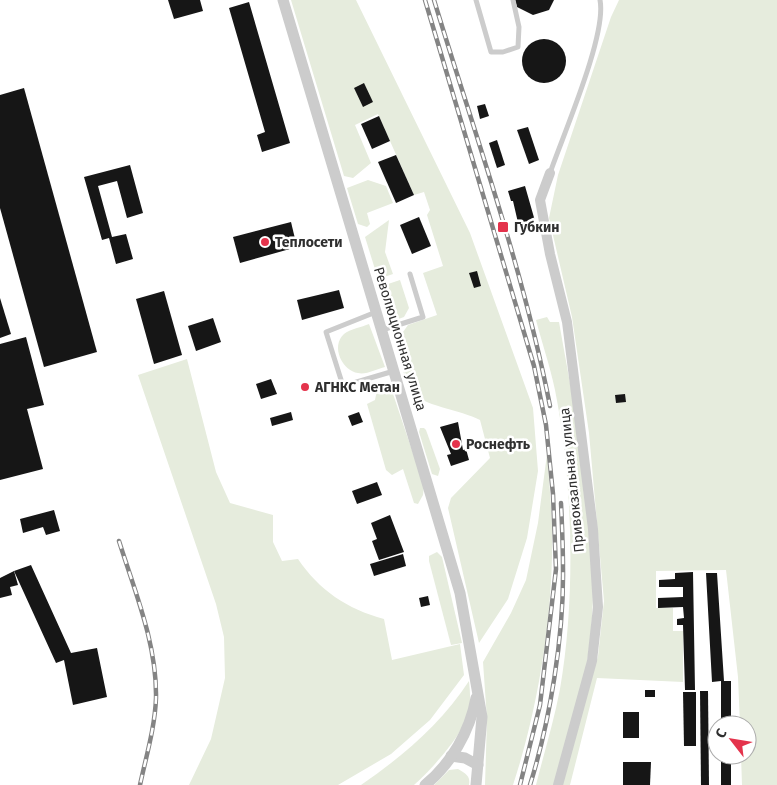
<svg xmlns="http://www.w3.org/2000/svg" width="777" height="785" font-family="'Fira Sans',sans-serif">
  <style>
    .green { fill: #e6ecdd }
    .building { fill: #161616 }
    .lines { fill: none; stroke-linecap: round; stroke-linejoin: round }
    .service { stroke: #ccc; stroke-width: 5 }
    .minor { stroke: #ccc; stroke-width: 10 }
    .tertiary { stroke: #ccc; stroke-width: 11 }
    .rail-casing { stroke: #848484; stroke-width: 4.5 }
    .rail { stroke: #fff; stroke-width: 2.5; stroke-dasharray: 8; stroke-linecap: butt }
    .poi-dot { fill: #e4334c; stroke: #fff; stroke-width: 2 }
    .labels { text-anchor: middle; dominant-baseline: central; stroke-width: 5; stroke-linejoin: round; paint-order: stroke }
    .poi-label { font-size: 14px; font-weight: bold; fill: #2f2f2f; stroke: #fff; text-anchor: start }
    .street-label { font-size: 14px; fill: #2f2f2f; stroke: #fff }
  </style>
  <rect width="100%" height="100%" fill="#fff"/>
  <g class="green">
    <path d="M291,0h65l114,233 63,175 5,63 -11,67 -19,61 -29,44 -31,-135 3,-10 39,-40 -10,-38c-18,-10 -60,-14 -70,-30 -7,-13 -11,-39 -15,-53l8,-5 5,-7 29,-10 -14,-42 20,-7 -16,-51 3,-5 -6,-18 -10,3 -36,-81 -23,11 16,38 -18,15 -9,-2z"/>
    <path d="M619,0h158v785h-35l-1,-30h6v-30h-7l-2,-48 -12,-107 -70,1v37h17v23h10v51l-86,-4 -27,107h-8l36,-129 6,-55 -15,-168 -17,-116 -23,-99 9,-43 53,-158z"/>
    <path d="M368,180l18,6 7,17 -26,10 3,11 -3,3 -9,-3 -11,-36z"/>
    <path d="M389,220l-4,32 8,22 -15,5 -13,-42z"/>
    <path d="M400,280l9,28 -5,9 -14,5 -6,-23 5,-1 -4,-13z"/>
    <path d="M547,317l3,5h9c18,102 44,224 30,327 -6,46 -23,92 -35,136h-18c8,-32 18,-64 24,-96 16,-91 13,-209 -5,-299 -5,-24 -13,-47 -19,-70z"/>
    <path d="M369,324l16,43c-8,2 -19,8 -27,6 -15,-2 -28,-26 -14,-39 6,-5 18,-7 25,-10z"/>
    <path d="M187,359l29,113 14,31 43,12v27l9,19 16,-2c21,31 49,50 86,60l8,41 68,-16 4,31 -34,45 -39,34 -53,31h-149l22,-46 14,-61 -1,-41 -8,-33 -78,-229z"/>
    <path d="M389,382l35,104 -1,9 -5,9 -4,-1 -11,-34 -11,6 -6,-5 -19,-66 8,-4 3,-15z"/>
    <path d="M420,428h4l2,2 14,39 -2,7 -6,-2 -13,-42z"/>
    <path d="M547,454c2,24 4,49 5,73 2,83 -13,179 -39,258h-28l2,-66 -4,-57 28,-49 15,-33 12,-57z"/>
    <path d="M437,552l5,5 20,86 -11,2 -22,-84v-5z"/>
    <path d="M469,681c1,10 2,20 0,30 -5,23 -38,59 -55,74h-53c42,-29 80,-61 108,-104z"/>
    <path d="M458,769c7,4 13,7 11,16h-35l15,-15z"/>
  </g>
  <g class="building">
    <path d="M168,0h32l3,11 -29,8z"/>
    <path d="M515,0h39l-5,10 -16,5 -16,-8z"/>
    <path d="M249,2l41,141 -28,9 -5,-17 8,-3 -36,-124z"/>
    <circle cx="544" cy="61" r="22"/>
    <path d="M364,83l9,19 -10,5 -9,-19z"/>
    <path d="M24,88l73,264 -53,15 -44,-159v-113z"/>
    <path d="M485,104l4,12 -9,3 -3,-13z"/>
    <path d="M379,116l11,25 -18,8 -11,-25z"/>
    <path d="M528,127l11,33 -10,4 -12,-34z"/>
    <path d="M497,140l8,25 -8,3 -8,-25z"/>
    <path d="M396,155l18,40 -18,8 -18,-41z"/>
    <path d="M130,165l13,48 -16,5 -10,-37 -19,5 14,51 14,-3 7,25 -17,5 -7,-26 -7,2 -18,-63z"/>
    <path d="M525,186l10,35 -16,6 -6,-26h-2l-3,-10z"/>
    <path d="M419,217l12,29 -19,8 -12,-29z"/>
    <path d="M291,222l6,25 -57,16 -7,-26z"/>
    <path d="M477,271l4,15 -7,2 -5,-15z"/>
    <path d="M339,290l5,18 -42,12 -5,-20z"/>
    <path d="M164,291l18,64 -28,9 -18,-65z"/>
    <path d="M0,298l11,36 -11,4z"/>
    <path d="M213,318l8,24 -25,9 -8,-25z"/>
    <path d="M26,337l18,68 -17,4 16,60 -43,11v-136z"/>
    <path d="M271,379l6,15 -16,5 -5,-15z"/>
    <path d="M625,394l1,8 -10,1 -1,-8z"/>
    <path d="M291,412l2,8 -21,6 -2,-8z"/>
    <path d="M359,412l4,10 -11,4 -4,-10z"/>
    <path d="M458,422l5,28 3,-1 3,11 -18,6 -4,-11 4,-1 -11,-27z"/>
    <path d="M377,482l5,13 -25,9 -5,-13z"/>
    <path d="M54,510l6,21 -14,4 -3,-8 -20,6 -3,-14z"/>
    <path d="M390,515l14,37 -25,8 -7,-19 5,-2 -6,-16z"/>
    <path d="M403,554l3,12 -32,10 -4,-12z"/>
    <path d="M31,565l40,88 26,-5 10,49 -34,8 -9,-45 -8,3 -42,-92z"/>
    <path d="M14,571l4,14 -8,2 2,8 -12,3v-20z"/>
    <path d="M693,572l2,118h-10l-2,-65h-6v-6l7,-1 -1,-11 -25,1v-10l25,-1v-10h-24v-7l16,-1v-6z"/>
    <path d="M706,573h11l7,108h7v44h-10v-44l-9,1z"/>
    <path d="M428,596l2,9 -9,2 -2,-9z"/>
    <rect x="645" y="690" width="10" height="7"/>
    <path d="M700,691h8l1,94h-8z"/>
    <path d="M683,692h13v54h-12z"/>
    <rect x="623" y="712" width="16" height="26"/>
    <rect x="721" y="755" width="10" height="30"/>
    <path d="M623,762h28l-1,23h-27z"/>
  </g>
  <g class="lines">
    <g class="service">
      <path d="M476,0l15,52h12l15,-5 1,-20 -6,-27"/>
      <path d="M550,173c13,-38 57,-138 50,-173"/>
      <path d="M376,312l-50,20 17,54 51,-15"/>
      <path d="M382,330l41,-13 -13,-43"/>
    </g>
    <path class="minor" d="M550,173l-10,27 10,54 17,68 26,207 5,78 -6,54 -34,124"/>
    <g class="tertiary">
      <path d="M283,0l177,593 22,124 -6,68"/>
      <path d="M451,756l14,2 13,7"/>
      <path d="M425,785c26,-21 45,-54 51,-87"/>
    </g>
    <defs>
      <g id="rail">
        <path d="M425,0l109,366 12,59 7,69 3,75 -16,136 -20,80"/>
        <path d="M434,0c41,135 89,268 116,406"/>
        <path d="M119,541c16,51 38,103 37,157 -1,29 -10,59 -16,87"/>
        <path d="M530,785c20,-64 34,-150 33,-217 0,-22 -1,-43 -2,-65"/>
      </g>
    </defs>
    <use href="#rail" class="rail-casing"/>
    <use href="#rail" class="rail"/>
  </g>
  <g class="poi-dot">
    <rect x="497" y="221" width="12" height="12" rx="2.5"/>
    <circle cx="265" cy="242" r="5"/>
    <circle cx="305" cy="387" r="5"/>
    <circle cx="456" cy="444" r="5"/>
  </g>
  <g class="labels">
    <g class="poi-label">
      <text x="514" y="227">Губкин</text>
      <text x="275" y="242">Теплосети</text>
      <text x="315" y="387">АГНКС Метан</text>
      <text x="466" y="444">Роснефть</text>
    </g>
    <g class="street-label">
      <text transform="translate(400 339) rotate(73)">Революционная улица</text>
      <text transform="translate(572 480) rotate(-96)">Привокзальная улица</text>
    </g>
  </g>
  <g transform="translate(732 740) rotate(301)"><circle r="24" fill="#ffffff" stroke="#acacac"/>
  <path d="M0-4L9 19L0 12L-9 19Z" fill="#e4334c"/>
  <text y="-8" font-size="14" font-weight="bold" text-anchor="middle" fill="#2f2f2f">С</text>
  </g>
</svg>
